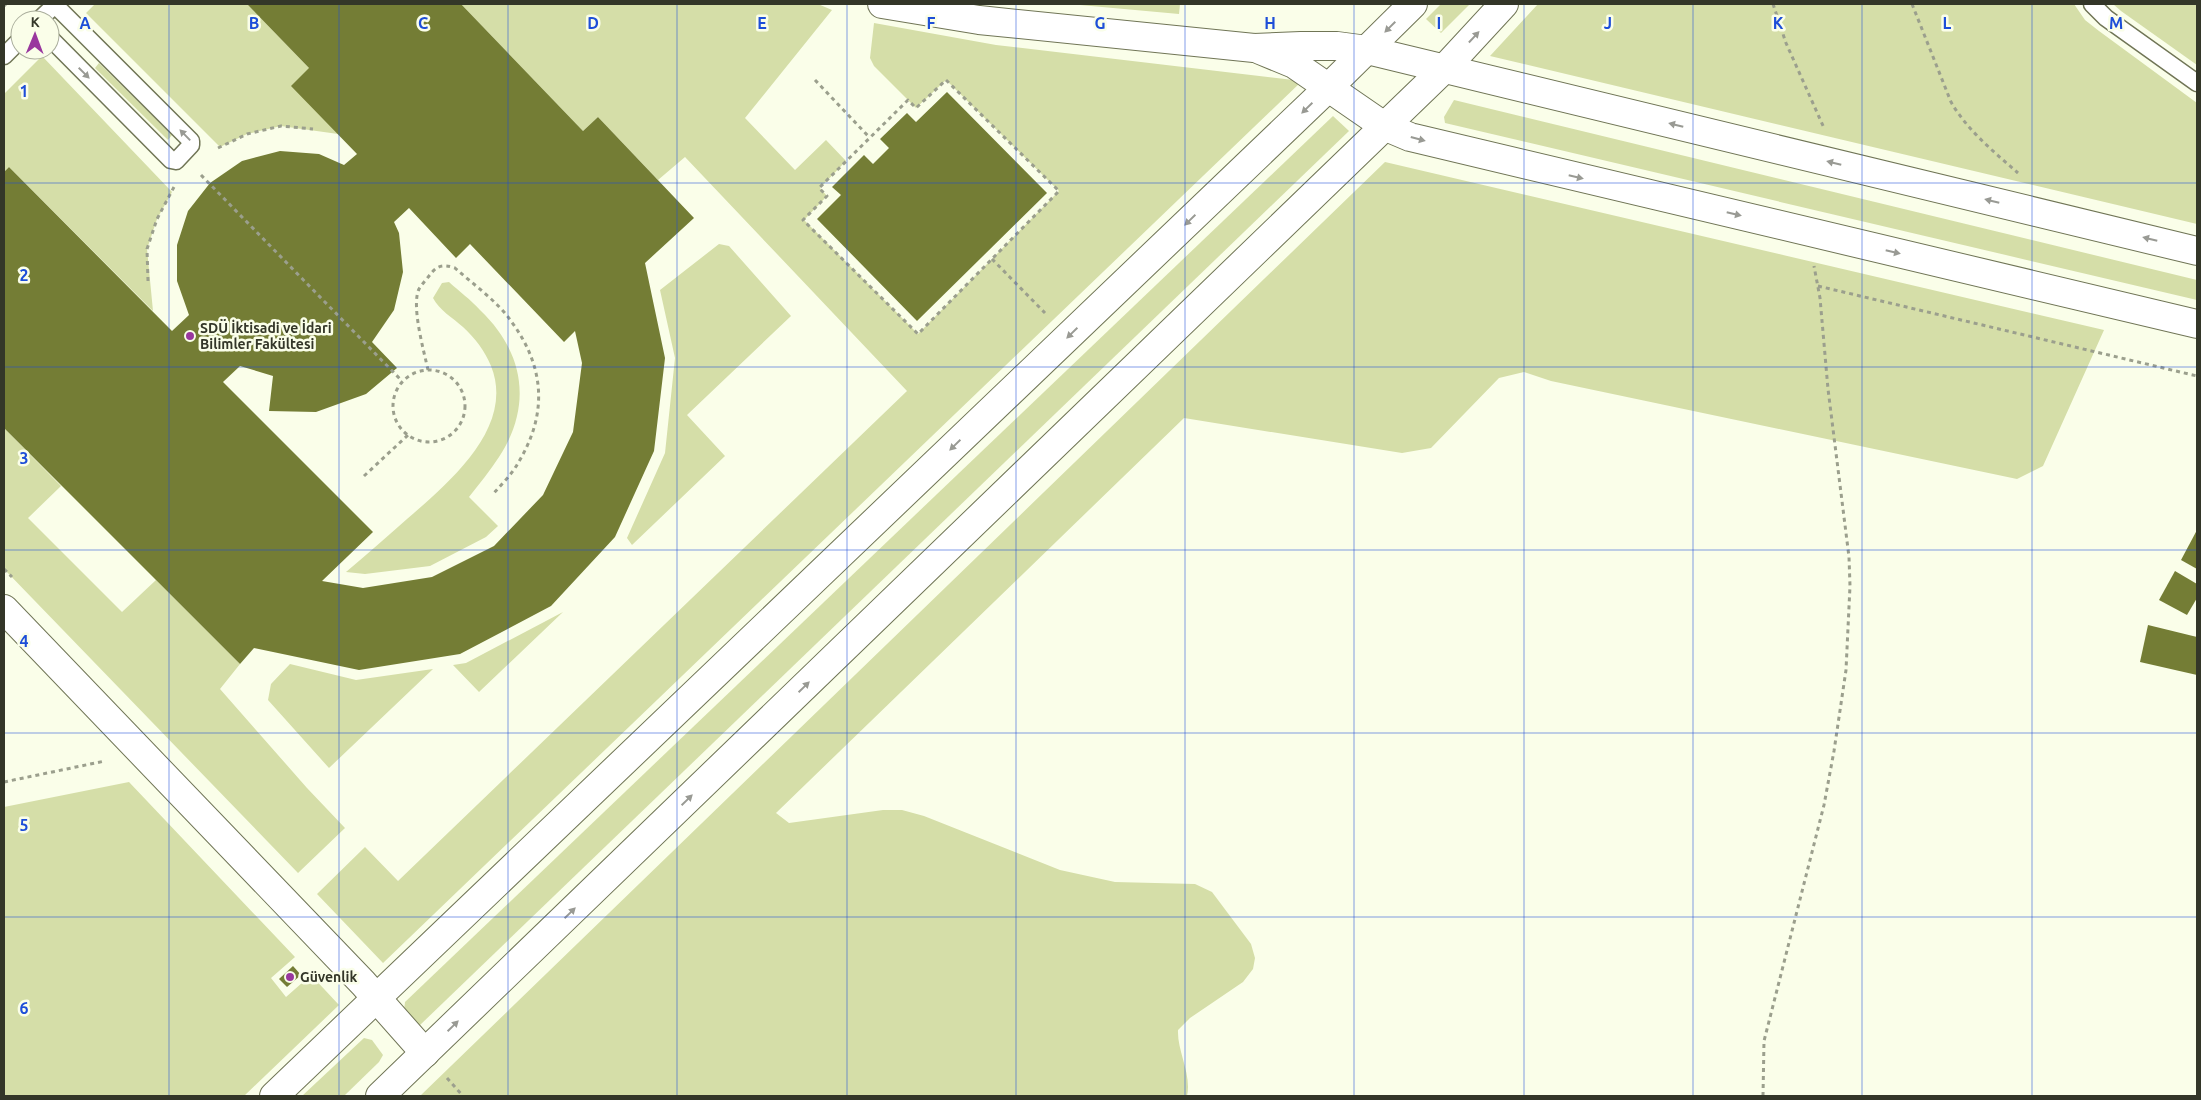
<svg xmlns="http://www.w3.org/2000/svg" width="2201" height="1100" font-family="Ubuntu,sans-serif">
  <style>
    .green { fill: #d5dea8 }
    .building { fill: #747d35; fill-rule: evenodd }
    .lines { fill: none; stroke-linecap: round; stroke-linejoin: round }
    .service-casing { stroke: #707556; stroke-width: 19 }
    .minor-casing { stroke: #707556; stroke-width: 30 }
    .tertiary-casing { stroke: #707556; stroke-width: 30 }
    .path { stroke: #9b9f8d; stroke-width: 3; stroke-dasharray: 4 4; stroke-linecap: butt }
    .service { stroke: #fff; stroke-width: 16 }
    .minor { stroke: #fff; stroke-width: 28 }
    .tertiary { stroke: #fff; stroke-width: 28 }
    .oneway { fill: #999a94 }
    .grid { fill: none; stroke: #1d4ed8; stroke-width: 1; stroke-opacity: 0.55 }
    .poi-dot { fill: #99379e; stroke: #fafee9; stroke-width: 2 }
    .labels { text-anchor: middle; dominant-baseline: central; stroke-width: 5; stroke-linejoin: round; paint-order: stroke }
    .poi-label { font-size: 14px; font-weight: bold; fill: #333628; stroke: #fafee9; text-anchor: start }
    .grid-label { font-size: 16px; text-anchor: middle; font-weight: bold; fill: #1d4ed8; stroke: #fafee9; stroke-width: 5; stroke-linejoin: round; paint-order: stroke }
  </style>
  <rect width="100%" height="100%" fill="#fafee9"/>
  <g class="green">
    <path d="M95,4h152l62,64 29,66 -57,-8 -34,8 -27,13 -134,-134z"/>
    <path d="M461,4h357l14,6 -87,108 50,52 31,-30 20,21 -26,27 7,8 -23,24 114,114 141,-143 -113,-111 -30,28 -42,-42 -4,-8 4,-35 122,22 306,36 -919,882 -66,-69 48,-47 33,34 509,-490 -222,-234 -27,23 -60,-63 -15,14z"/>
    <path d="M1069,4h111l-1,10z"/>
    <path d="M1441,4h29l-29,29 -15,-14z"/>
    <path d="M1538,4h536l11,16 14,11 98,72v121l-707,-168z"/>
    <path d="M2113,4h84v61l-76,-54z"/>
    <path d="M42,56l130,136 -15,27 -10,30 6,62 -144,-144 -5,5v-78z"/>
    <path d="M99,63l73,72 -4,5 -73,-72z"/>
    <path d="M1454,100l743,180v20l-752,-177 -1,-6z"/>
    <path d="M1333,116l16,15 -930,895 -15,-16 1,-8z"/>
    <path d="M1385,162l719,168 -61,136 -26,13 -466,-98 -27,-9 -25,6 -68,70 -29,5 -218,-35 -408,395 13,10 94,-13h19l22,6 136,54 55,12 80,2 17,8 39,52 4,14 -2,11 -10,13 -53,36 -12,12c-1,21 14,45 9,66h-767z"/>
    <path d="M719,244l10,2 62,70 -104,99 38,41 -93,89 -5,-7 38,-85 10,-95 -15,-68z"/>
    <path d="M449,282c10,9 22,18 31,28 44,42 53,95 19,147 -9,14 -20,27 -30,40l29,29 -12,11 -56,29 -65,8 -19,-2c21,-18 41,-35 61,-53 40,-35 109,-91 84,-153 -6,-15 -16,-28 -28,-39 -10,-9 -24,-17 -30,-29l9,-15z"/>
    <path d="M4,428l57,58 -33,32 94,94 34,-32 84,84 -20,25 87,99 38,40 -47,45 -294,-304z"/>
    <path d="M563,612l-84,80 -26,-27 13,-2z"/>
    <path d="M290,664l66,16 77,-11 -104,99 -61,-68 3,-16z"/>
    <path d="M129,782l166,175 -24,21 15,19 25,-22 28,30 -95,91h-240v-289z"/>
    <path d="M364,1038l8,2 11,15 -4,7 -35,34h-42z"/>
  </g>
  <g class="building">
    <path d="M247,4h214l122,127 15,-14 96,101 -49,45 20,95 -11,93 -39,86 -64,69 -91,48 -101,16 -105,-22 -14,16 -236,-236v-256l5,-5 163,164 17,-16 -12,-34v-36l11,-34 22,-28 32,-22 38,-10 39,3 25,11 13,-11 -66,-68 18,-18zM409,208l47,50 14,-14 94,98 11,-11 7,32 -9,69 -30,63 -49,51 -62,31 -69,11 -41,-7 51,-49 -150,-150 17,-16 33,10 -4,35 47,1 50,-18 31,-26 -25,-26 22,-32 9,-38 -4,-39 -5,-11z"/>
    <path d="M947,92l100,101 -130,128 -100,-102 24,-24 -9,-8 32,-32 9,9 16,-16 -9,-9 27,-26 9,9z"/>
    <path d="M2197,530v39l-16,-9z"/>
    <path d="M2175,571l22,13v14l-10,17 -28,-15z"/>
    <path d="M2148,625l49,12v38l-57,-13z"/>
    <path d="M293,966l8,9 -14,12 -8,-8z"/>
  </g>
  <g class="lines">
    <defs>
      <g id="service">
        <path d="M2092,4l14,14 91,65"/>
        <path d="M39,20l17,-16"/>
        <path d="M50,38l121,122 5,1 15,-16v-4l-136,-136"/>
        <path d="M4,56l16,-16"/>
      </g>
      <g id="minor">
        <path d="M882,4l97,16 275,28 47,-2h36l30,4 830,201"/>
        <path d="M1260,50l34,14 90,62 26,11 787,187"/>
        <path d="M4,609l359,374 62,70"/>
      </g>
      <g id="tertiary">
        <path d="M274,1096l1054,-1008 85,-84"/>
        <path d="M380,1096l1064,-1027 60,-65"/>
      </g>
    </defs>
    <use href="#service" class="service-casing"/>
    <use href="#minor" class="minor-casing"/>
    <use href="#tertiary" class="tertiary-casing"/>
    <g class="path">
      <path d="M1773,4l13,39 38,85"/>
      <path d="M1912,4l39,98c16,28 43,50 67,71"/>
      <path d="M4,6l2,-2"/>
      <path d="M815,80l55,58"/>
      <path d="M946,80l113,111 -141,143 -115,-114 24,-24 -8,-8 89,-88 8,8z"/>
      <path d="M218,148l29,-14 34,-8 32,3"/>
      <path d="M201,175l201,206"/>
      <path d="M992,259l53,54"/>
      <path d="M148,281l-1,-32 10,-30 17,-32"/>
      <path d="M1818,286l379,90"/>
      <path d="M428,370c-4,-19 -17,-64 -9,-81 3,-5 7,-9 10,-13 8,-11 14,-12 26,-8 19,17 42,33 56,53 34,46 37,93 7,142 -6,11 -16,21 -24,30"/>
      <circle cx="429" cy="406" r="36"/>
      <path d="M364,476l44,-41"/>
      <path d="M4,569l8,8"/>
      <path d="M4,782l101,-21"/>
      <path d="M447,1078l16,18"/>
      <path d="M1763,1096l1,-55 60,-236 10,-54 12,-81 4,-84 -1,-29 -21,-168 -8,-91 -6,-32"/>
    </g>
    <use href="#service" class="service"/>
    <use href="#minor" class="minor"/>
    <use href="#tertiary" class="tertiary"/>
  </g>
  <defs><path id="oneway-solid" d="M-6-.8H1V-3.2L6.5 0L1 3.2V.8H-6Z" transform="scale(1.25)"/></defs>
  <g class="oneway">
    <use href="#oneway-solid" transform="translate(1390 27) rotate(135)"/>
    <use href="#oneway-solid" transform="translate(1474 37) rotate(-47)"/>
    <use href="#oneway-solid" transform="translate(84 73) rotate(45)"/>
    <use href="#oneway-solid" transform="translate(1307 108) rotate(136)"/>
    <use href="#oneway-solid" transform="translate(1676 125) rotate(-166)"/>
    <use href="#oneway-solid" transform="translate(185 135) rotate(-134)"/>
    <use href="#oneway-solid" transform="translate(1418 139) rotate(15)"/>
    <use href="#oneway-solid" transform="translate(1834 163) rotate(-166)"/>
    <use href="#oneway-solid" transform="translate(1576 177) rotate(13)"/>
    <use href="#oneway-solid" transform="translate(1992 201) rotate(-166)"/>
    <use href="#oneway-solid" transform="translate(1734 214) rotate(13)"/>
    <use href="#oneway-solid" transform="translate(1190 220) rotate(136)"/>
    <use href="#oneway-solid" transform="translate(2150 239) rotate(-166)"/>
    <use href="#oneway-solid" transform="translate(1893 252) rotate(13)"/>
    <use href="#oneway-solid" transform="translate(1072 333) rotate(136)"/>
    <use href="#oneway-solid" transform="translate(955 445) rotate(136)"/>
    <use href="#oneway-solid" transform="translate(804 687) rotate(-44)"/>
    <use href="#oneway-solid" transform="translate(687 800) rotate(-44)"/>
    <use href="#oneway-solid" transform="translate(570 913) rotate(-44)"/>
    <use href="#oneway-solid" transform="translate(453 1026) rotate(-44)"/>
  </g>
  <path class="grid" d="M169,4v1092M339,4v1092M508,4v1092M677,4v1092M847,4v1092M1016,4v1092M1185,4v1092M1354,4v1092M1524,4v1092M1693,4v1092M1862,4v1092M2032,4v1092M4,183h2193M4,367h2193M4,550h2193M4,733h2193M4,917h2193"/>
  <g class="poi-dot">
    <circle cx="190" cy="336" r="5"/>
    <circle cx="290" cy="977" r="5"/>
  </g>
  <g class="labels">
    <g class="poi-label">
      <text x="200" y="328">SDÜ İktisadi ve İdari<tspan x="200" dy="16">Bilimler Fakültesi</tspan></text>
      <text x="300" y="977">Güvenlik</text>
    </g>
  </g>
  <g class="grid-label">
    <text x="85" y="29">A</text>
    <text x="254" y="29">B</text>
    <text x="423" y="29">C</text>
    <text x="593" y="29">D</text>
    <text x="762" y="29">E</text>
    <text x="931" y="29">F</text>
    <text x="1100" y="29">G</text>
    <text x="1270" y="29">H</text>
    <text x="1439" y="29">I</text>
    <text x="1608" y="29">J</text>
    <text x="1778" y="29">K</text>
    <text x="1947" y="29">L</text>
    <text x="2116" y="29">M</text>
    <text x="24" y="97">1</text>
    <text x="24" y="281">2</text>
    <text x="24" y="464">3</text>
    <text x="24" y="647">4</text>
    <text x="24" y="831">5</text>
    <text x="24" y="1014">6</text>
  </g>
  <rect width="2201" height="1100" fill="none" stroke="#333628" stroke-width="10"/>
  <g transform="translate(35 35) rotate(1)"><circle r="24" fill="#fafee9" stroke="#aaae9c"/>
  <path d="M0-4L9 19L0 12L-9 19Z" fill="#99379e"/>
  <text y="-8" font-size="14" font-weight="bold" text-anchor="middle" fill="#333628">K</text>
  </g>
</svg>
